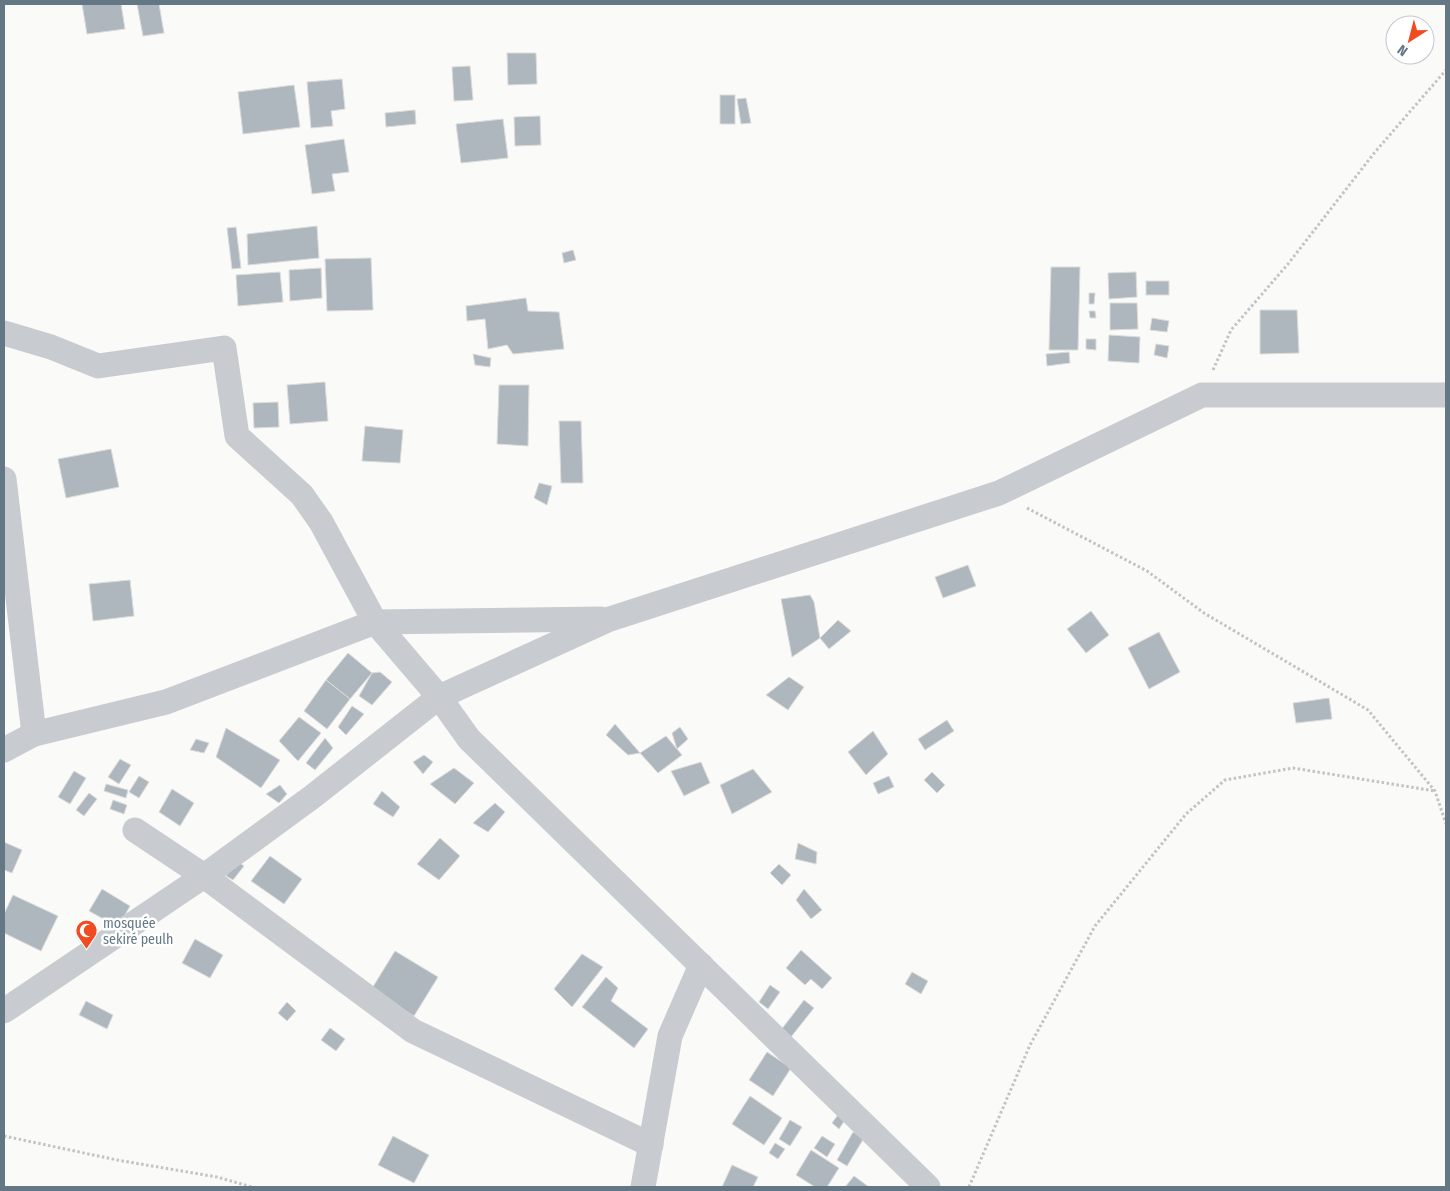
<svg xmlns="http://www.w3.org/2000/svg" width="1450" height="1191" font-family="'Fira Sans Condensed',sans-serif">
  <style>
    .building { fill: #aeb7bd; stroke: #dcdcda }
    .lines { fill: none; stroke-linecap: round; stroke-linejoin: round }
    .path { stroke: #c1c4c6; stroke-width: 3; stroke-dasharray: 2.5 2.5; stroke-linecap: butt }
    .street { stroke: #c8ccd0; stroke-width: 25 }
    .labels { text-anchor: middle; dominant-baseline: central; stroke-width: 5; stroke-linejoin: round; paint-order: stroke }
    .poi-label { font-size: 14px; fill: #637785; stroke: #fff; text-anchor: start }
  </style>
  <rect width="100%" height="100%" fill="#fafaf8"/>
  <g class="building">
    <path d="M82,4h39l4,25 -38,5z"/>
    <path d="M137,4h22l5,29 -21,3z"/>
    <path d="M507,53h29l1,31 -29,1z"/>
    <path d="M470,66l3,34 -19,1 -2,-34z"/>
    <path d="M342,79l3,30 -14,2 2,15 -22,2 -4,-46z"/>
    <path d="M294,85l6,42 -57,7 -5,-42z"/>
    <rect x="720" y="95" width="15" height="29"/>
    <path d="M746,98l5,25 -10,1 -4,-25z"/>
    <path d="M415,110l1,14 -30,3 -1,-14z"/>
    <path d="M540,116l1,29 -26,1 -1,-29z"/>
    <path d="M503,119l5,39 -47,5 -5,-39z"/>
    <path d="M344,139l5,33 -17,2 3,17 -23,3 -7,-49z"/>
    <path d="M317,226l2,32 -71,7 -1,-31z"/>
    <path d="M236,227l5,41 -9,1 -5,-41z"/>
    <path d="M573,250l3,10 -12,3 -2,-10z"/>
    <path d="M371,258l2,52 -46,1 -2,-52z"/>
    <path d="M1051,267h29l-2,83h-29z"/>
    <path d="M321,268l1,30 -32,3 -1,-31z"/>
    <path d="M280,272l3,30 -45,4 -2,-31z"/>
    <path d="M1136,272l1,25 -28,2 -1,-26z"/>
    <rect x="1146" y="281" width="23" height="14"/>
    <path d="M1089,293h6l-1,11h-5z"/>
    <path d="M526,298l2,13 31,1 5,37 -51,5 -6,-9 -19,4 -3,-30 -18,2 -1,-15z"/>
    <path d="M1110,303h27l1,26 -28,1z"/>
    <path d="M1260,310h37l2,43 -39,1z"/>
    <path d="M1089,311h6l1,7h-6z"/>
    <path d="M1152,318l17,3 -2,11 -17,-2z"/>
    <path d="M1109,335l31,2 -1,26 -31,-2z"/>
    <path d="M1086,339h10v11l-10,-1z"/>
    <path d="M1156,344l13,2 -2,12 -13,-3z"/>
    <path d="M1069,352l1,11 -23,3 -1,-12z"/>
    <path d="M473,354l18,4 -1,9 -15,-2z"/>
    <path d="M325,382l3,39 -38,3 -3,-39z"/>
    <path d="M499,385h30l-1,61 -31,-2z"/>
    <path d="M278,402l1,25 -25,1 -1,-25z"/>
    <path d="M559,421h22l2,62h-22z"/>
    <path d="M365,426l38,4 -3,33 -38,-2z"/>
    <path d="M111,449l8,38 -53,11 -8,-39z"/>
    <path d="M539,483l13,3 -5,19 -13,-7z"/>
    <path d="M968,565l8,21 -33,12 -8,-21z"/>
    <path d="M130,580l4,36 -41,5 -4,-37z"/>
    <path d="M810,595l4,7 6,36 -28,19 -11,-58z"/>
    <path d="M1091,611l18,24 -23,18 -19,-24z"/>
    <path d="M838,620l13,11 -22,18 -9,-11z"/>
    <path d="M1159,632l21,40 -31,17 -21,-41z"/>
    <path d="M348,653l24,20 -22,26 -24,-19z"/>
    <path d="M380,672l12,10 -20,23 -13,-9 13,-23z"/>
    <path d="M789,677l15,10 -16,23 -22,-15z"/>
    <path d="M326,680l24,19 -23,30 -23,-18z"/>
    <path d="M1329,698l3,21 -36,4 -3,-20z"/>
    <path d="M352,706l12,8 -18,21 -8,-8z"/>
    <path d="M299,717l22,16 -23,28 -19,-20z"/>
    <path d="M947,720l7,11 -29,19 -7,-11z"/>
    <path d="M615,724l25,29 -12,2 -22,-20z"/>
    <path d="M680,727l8,12 -11,10 -5,-16z"/>
    <path d="M226,728l54,32 -19,28 -45,-31z"/>
    <path d="M873,731l15,23 -22,21 -18,-23z"/>
    <path d="M666,736l16,19 -24,18 -18,-20z"/>
    <path d="M325,738l8,10 -18,22 -9,-7z"/>
    <path d="M196,739l13,4 -5,10 -14,-3z"/>
    <path d="M424,755l9,7 -10,12 -10,-12z"/>
    <path d="M120,759l11,6 -12,19 -11,-7z"/>
    <path d="M701,762l9,21 -26,13 -13,-25z"/>
    <path d="M454,768l20,15 -19,21 -25,-20z"/>
    <path d="M753,769l19,23 -40,22 -12,-29z"/>
    <path d="M74,771l12,7 -16,26 -12,-7z"/>
    <path d="M932,772l13,13 -8,8 -13,-13z"/>
    <path d="M139,776l10,6 -10,16 -10,-6z"/>
    <path d="M889,776l5,11 -16,7 -5,-11z"/>
    <path d="M106,784l22,6 -2,8 -22,-7z"/>
    <path d="M280,785l7,9 -8,9 -13,-9z"/>
    <path d="M172,789l22,14 -14,23 -21,-14z"/>
    <path d="M382,791l18,16 -7,10 -20,-13z"/>
    <path d="M89,793l8,6 -13,17 -8,-6z"/>
    <path d="M113,800l14,5 -3,9 -14,-5z"/>
    <path d="M495,803l10,9 -17,20 -15,-9z"/>
    <path d="M440,838l20,18 -21,24 -22,-16z"/>
    <path d="M4,842l18,8 -10,23 -8,-3z"/>
    <path d="M798,843l19,9 -1,12 -21,-5z"/>
    <path d="M270,856l32,23 -18,25 -33,-23z"/>
    <path d="M237,861l7,5 -11,14 -7,-4z"/>
    <path d="M779,864l12,11 -9,10 -12,-12z"/>
    <path d="M102,889l28,17 -12,21 -29,-16z"/>
    <path d="M804,889l18,21 -11,9 -15,-19z"/>
    <path d="M13,895l45,21 -17,35 -37,-18v-19z"/>
    <path d="M195,939l28,16 -13,23 -28,-15z"/>
    <path d="M801,950l31,28 -10,11 -11,-10 -6,6 -19,-17z"/>
    <path d="M395,951l43,26 -24,39 -43,-26z"/>
    <path d="M582,954l21,13 -31,40 -18,-18z"/>
    <path d="M912,972l16,9 -7,13 -16,-10z"/>
    <path d="M606,977l12,11 -7,13 37,28 -14,19 -52,-41z"/>
    <path d="M770,985l10,7 -12,17 -9,-7z"/>
    <path d="M804,1000l10,8 -23,29 -10,-7z"/>
    <path d="M86,1001l27,14 -6,14 -28,-14z"/>
    <path d="M287,1002l9,9 -9,10 -9,-8z"/>
    <path d="M330,1028l15,11 -9,12 -15,-11z"/>
    <path d="M767,1052l24,16 -18,28 -24,-16z"/>
    <path d="M750,1096l32,22 -18,27 -32,-21z"/>
    <path d="M840,1112l7,5 -8,12 -7,-6z"/>
    <path d="M790,1120l12,7 -12,19 -11,-7z"/>
    <path d="M853,1132l11,6 -17,28 -10,-6z"/>
    <path d="M393,1136l36,19 -15,28 -36,-18z"/>
    <path d="M822,1136l13,8 -8,13 -13,-9z"/>
    <path d="M775,1143l10,6 -7,10 -9,-6z"/>
    <path d="M811,1150l28,18 -12,19h-12l-19,-12z"/>
    <path d="M732,1165l26,12 -5,10h-31z"/>
    <path d="M854,1176l15,11h-24z"/>
  </g>
  <g class="lines">
    <g class="path">
      <path d="M1213,370l18,-40 57,-66 87,-112 71,-82"/>
      <path d="M1027,508l120,63 57,42 164,97 67,81 11,33"/>
      <path d="M4,1136l113,24 100,17 35,10"/>
      <path d="M969,1187l61,-142 65,-119 91,-112 39,-34 68,-12 142,23"/>
    </g>
    <g class="street">
      <path d="M4,333l47,14 47,19 126,-18 13,88 65,59 19,27 54,100 64,75 30,42 459,448"/>
      <path d="M4,479l30,255"/>
      <path d="M4,750l30,-16 132,-32 209,-80 226,-3"/>
      <path d="M135,830l69,46 209,155 238,114"/>
      <path d="M4,1011l200,-135 108,-79 127,-100 171,-78 389,-126 203,-98h244"/>
      <path d="M643,1187l27,-151 31,-71"/>
    </g>
  </g>
  <defs>
    <symbol id="mosque-pin" viewBox="-11 -11 22 30"><path d="M0 17L-7.5 6A9.5 9.5 0 1 1 7.5 6Z" fill="#f14b21" stroke="#fff"/><path d="M3.5-4.9A6 6 0 1 0 3.5 4.9A5 5 0 1 1 3.5-4.9Z" fill="#fff"/></symbol>
  </defs>
  <g fill-rule="evenodd">
    <use href="#mosque-pin" x="74" y="918" width="25" height="34"/>
  </g>
  <g class="labels">
    <g class="poi-label">
      <text x="103" y="923">mosquée<tspan x="103" dy="16">sekiré peulh</tspan></text>
    </g>
  </g>
  <rect width="1450" height="1191" fill="none" stroke="#637785" stroke-width="10"/>
  <g transform="translate(1410 40) rotate(216)"><circle r="24" fill="#ffffff" stroke="#c1c9ce"/>
  <path d="M0-4L9 19L0 12L-9 19Z" fill="#f14b21"/>
  <text y="-8" font-size="14" font-weight="bold" text-anchor="middle" fill="#637785">N</text>
  </g>
</svg>
